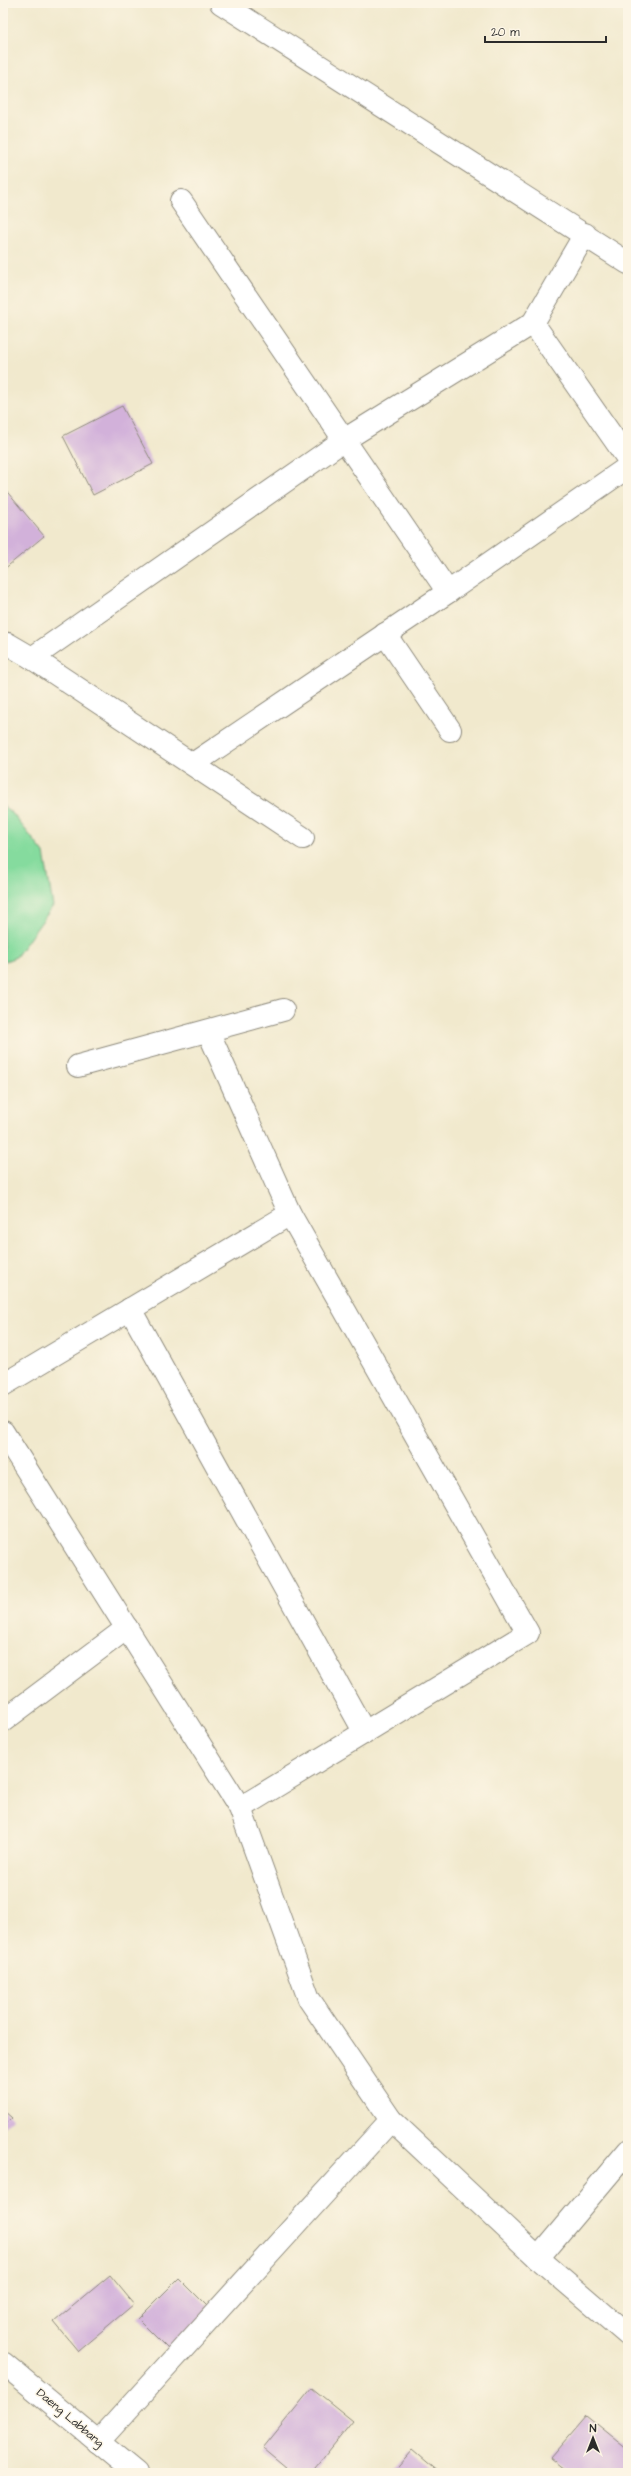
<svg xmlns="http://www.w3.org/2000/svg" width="631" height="2476" font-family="'Architects Daughter',sans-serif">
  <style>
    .green { fill: #85db9e; stroke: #588364 }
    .building { fill: #d2b1da }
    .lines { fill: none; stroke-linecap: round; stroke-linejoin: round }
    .minor-casing { stroke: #8e8a7c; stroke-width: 24 }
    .minor { stroke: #fff; stroke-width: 22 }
    .labels { text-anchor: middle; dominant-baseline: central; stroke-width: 3; stroke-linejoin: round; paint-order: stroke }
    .street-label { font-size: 12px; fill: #2b2b2b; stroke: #fcf5e5 }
  </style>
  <rect width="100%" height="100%" fill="#fcf5e5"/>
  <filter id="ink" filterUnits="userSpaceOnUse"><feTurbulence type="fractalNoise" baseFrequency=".025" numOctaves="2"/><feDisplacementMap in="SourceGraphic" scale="8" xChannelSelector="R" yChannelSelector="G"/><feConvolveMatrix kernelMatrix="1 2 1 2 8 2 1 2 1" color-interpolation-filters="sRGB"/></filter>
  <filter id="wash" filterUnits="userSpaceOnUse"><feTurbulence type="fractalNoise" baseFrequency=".012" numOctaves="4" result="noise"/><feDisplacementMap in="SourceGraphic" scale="16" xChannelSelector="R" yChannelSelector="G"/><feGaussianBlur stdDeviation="0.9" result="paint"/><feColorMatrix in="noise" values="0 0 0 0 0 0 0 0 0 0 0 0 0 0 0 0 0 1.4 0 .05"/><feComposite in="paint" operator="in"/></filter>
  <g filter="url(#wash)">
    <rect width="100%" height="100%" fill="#f1e9cd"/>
    <path class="green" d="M3,806l9,7 32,40 9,53 -37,51 -13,5z"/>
    <g id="blocks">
      <g class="building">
        <path d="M122,406l31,58 -60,31 -30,-59z"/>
        <path d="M3,487l41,49 -41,34z"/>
        <path d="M3,2110l9,8 -9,9z"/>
        <path d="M110,2275l24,29 -56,47 -24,-29z"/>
        <path d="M179,2278l31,31 -42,40 -30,-30z"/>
        <path d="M312,2388l41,33 -42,52h-18l-30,-25z"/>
        <path d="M586,2416l42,34v23h-59l-19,-15z"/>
        <path d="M412,2450l27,23h-47z"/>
      </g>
    </g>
  </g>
  <g filter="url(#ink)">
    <use href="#blocks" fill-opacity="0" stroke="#8e8a7c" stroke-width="1"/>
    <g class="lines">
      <defs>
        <g id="minor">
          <path d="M221,3l407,260"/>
          <path d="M181,201l267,391 -255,172"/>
          <path d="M533,323l95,136"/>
          <path d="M448,592l180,-125"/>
          <path d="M385,634l65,96"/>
          <path d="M3,647l5,-3 24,14 271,180"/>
          <path d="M32,658l312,-218 189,-117 52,-89"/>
          <path d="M78,1066l205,-56"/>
          <path d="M130,1309l235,424"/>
          <path d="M3,1385l287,-171 -82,-183"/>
          <path d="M3,1432l237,376 69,191 82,121 147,138 90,77"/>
          <path d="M3,1721l124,-93"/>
          <path d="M240,1808l288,-175 -238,-419"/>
          <path d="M538,2258l90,-107"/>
          <path d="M3,2363l133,110"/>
          <path d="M98,2442l293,-322"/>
        </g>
      </defs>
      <use href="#minor" class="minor-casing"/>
      <use href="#minor" class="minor"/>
    </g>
  </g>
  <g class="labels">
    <g class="street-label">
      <text transform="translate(70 2418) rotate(40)">Daeng Labbang</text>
    </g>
  </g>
  <rect width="631" height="2476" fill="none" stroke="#fcf5e5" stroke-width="16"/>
  <g transform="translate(593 2438)" stroke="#fcf5e5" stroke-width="3" paint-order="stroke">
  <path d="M0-3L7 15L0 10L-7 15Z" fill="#2b2b2b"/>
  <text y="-6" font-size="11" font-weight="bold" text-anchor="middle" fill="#2b2b2b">N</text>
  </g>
  <path d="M485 36v6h121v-6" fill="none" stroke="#2b2b2b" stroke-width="2"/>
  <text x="491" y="36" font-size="12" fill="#2b2b2b" stroke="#fcf5e5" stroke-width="3" paint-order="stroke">20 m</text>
</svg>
